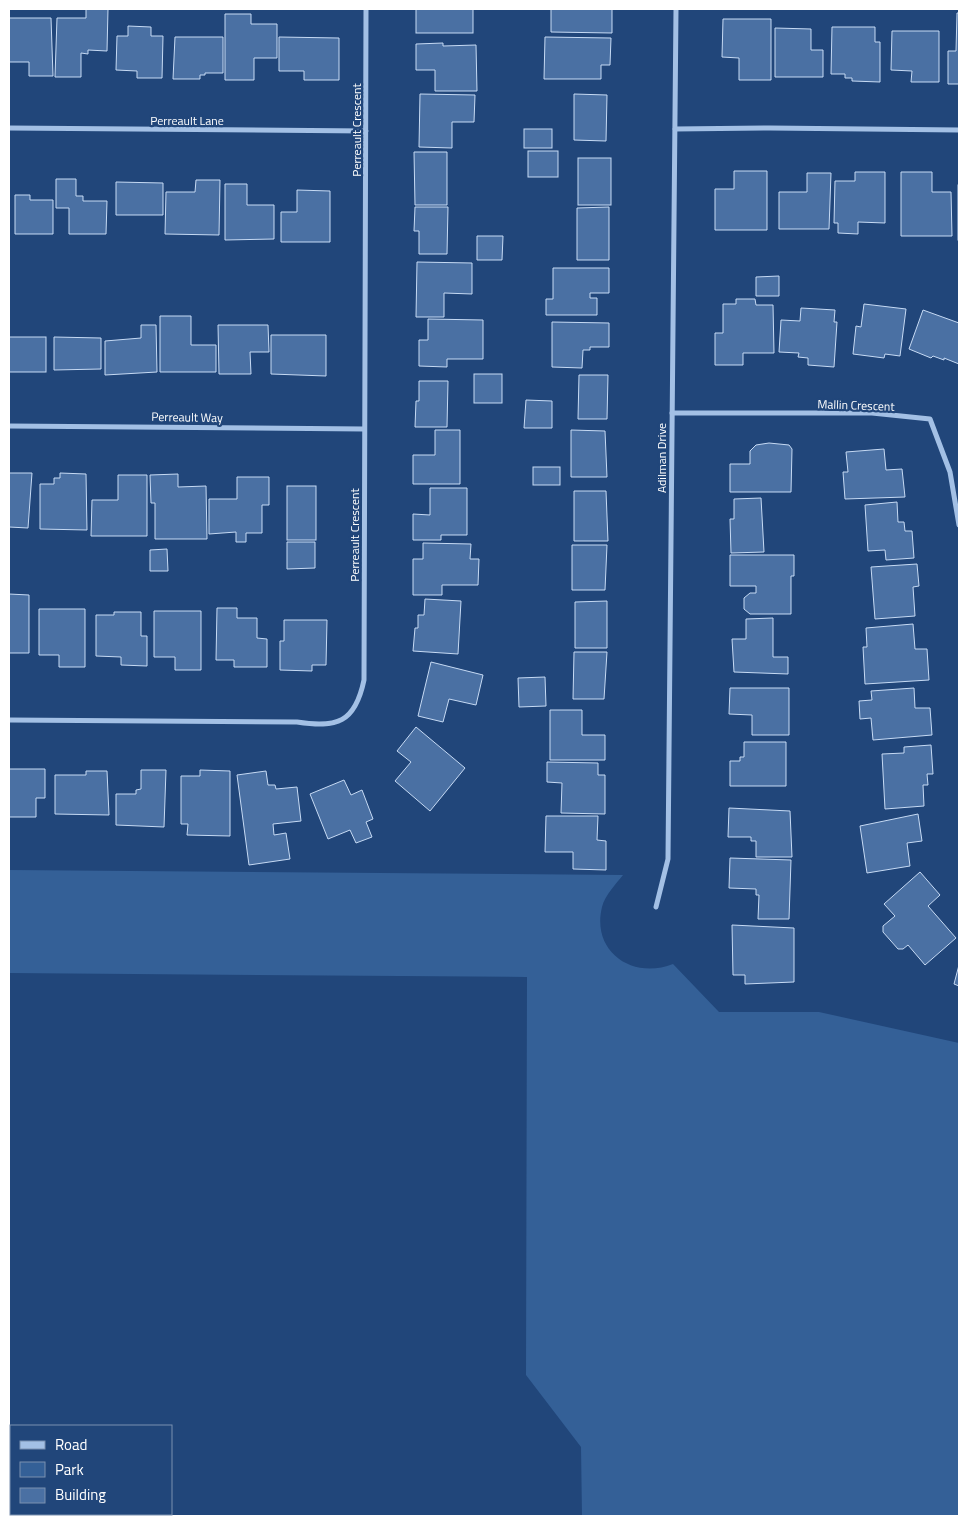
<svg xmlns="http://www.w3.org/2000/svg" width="968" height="1525" font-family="'Titillium Web',sans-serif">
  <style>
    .green { fill: #346097 }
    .building { fill: #4a70a3; stroke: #c6daf4 }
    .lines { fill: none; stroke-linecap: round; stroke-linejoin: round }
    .minor { stroke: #a3c0e5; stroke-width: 5 }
    .labels { text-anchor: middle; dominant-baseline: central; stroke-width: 4.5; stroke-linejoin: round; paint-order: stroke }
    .street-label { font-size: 12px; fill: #fff; stroke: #21467a }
  </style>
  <rect width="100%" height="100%" fill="#21467a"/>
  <path class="green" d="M9,870l614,5c-7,9 -18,20 -21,32 -11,45 31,73 71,57l46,48h100l140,31v473h-377l-1,-69 -55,-72 1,-398 -518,-4z"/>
  <g class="building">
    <path d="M86,9h22l-1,42 -19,-1v4l-7,-1v24h-26l2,-59h29z"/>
    <rect x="416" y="9" width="57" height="24"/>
    <path d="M551,9h61v24l-61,-1z"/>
    <path d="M957,13h2v71h-11v-33h8z"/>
    <path d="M225,14h26v10h26v34h-23v22h-29z"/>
    <path d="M9,18h42l2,58h-24v-14h-20z"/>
    <path d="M723,19h48v61h-32v-22l-17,-1z"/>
    <path d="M128,26l23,1v9h12l-1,42h-25v-7l-21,-1 1,-34h11z"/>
    <path d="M832,27h43v15h5v40l-28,-1v-3h-7v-4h-14z"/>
    <path d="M775,28l36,1v21h12v27h-48z"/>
    <path d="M892,31h47v51h-28l1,-11 -21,-1z"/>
    <path d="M175,37h48v36h-18v2h-5v4h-27z"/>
    <path d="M279,37l60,1v42h-35v-9h-25z"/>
    <path d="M545,37l66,1 -1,27h-9v14h-57z"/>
    <path d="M443,43v3l33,-1 1,46h-42v-21h-19v-26z"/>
    <path d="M420,94l55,1 -1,27h-22v26l-33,-1z"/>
    <path d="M574,94l33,1 -1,46 -32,-1z"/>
    <rect x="524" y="129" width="28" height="19"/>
    <rect x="528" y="151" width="30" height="26"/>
    <path d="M414,152h33v53h-32z"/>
    <rect x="578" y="158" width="33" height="47"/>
    <path d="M734,171h33v59h-52v-41h19z"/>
    <path d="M855,172h30v51l-27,-1v12l-20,-1v-10h-4l1,-42h20z"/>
    <path d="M901,172h31v20h19l1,44h-51z"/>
    <path d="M807,173h24l-2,56h-50v-37h28z"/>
    <path d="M56,179h20v17h7v5h24l-1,33h-37v-26h-13z"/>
    <path d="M196,180h24l-1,55 -54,-1 1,-42h29z"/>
    <path d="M116,182l47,1v32h-47z"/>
    <path d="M225,184h22v21h27v34l-49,1z"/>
    <rect x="958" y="185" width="1" height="55"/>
    <path d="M297,190l33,1v51h-49v-30h16z"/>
    <path d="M15,195h15v5h23v34h-38z"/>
    <path d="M415,207h33l-1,47h-28v-23h-5z"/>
    <path d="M609,207v53h-32v-52z"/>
    <path d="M477,236h26l-1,24h-25z"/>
    <path d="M417,262l55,1v31l-28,-1v24h-28z"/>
    <path d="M553,268h56v25h-19v5h7v17h-51v-16h7z"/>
    <path d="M779,276v20h-23v-19z"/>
    <path d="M736,299h19l1,6h17l1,48h-31v12h-28v-32h8v-29h13z"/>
    <path d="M864,304l42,5 -6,47 -15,-2 -1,4 -31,-4 3,-28 5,1z"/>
    <path d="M801,308l34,2 -1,12h3l-3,45 -26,-2v-7l-10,-1 1,-4 -20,-1 2,-32 19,1z"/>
    <path d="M923,310l36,13v41l-15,-6v2l-11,-4 -2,2 -22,-9z"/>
    <path d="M160,316h31v29h25v27h-56z"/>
    <path d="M428,319l55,1v39h-36v8l-28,-1v-26h9z"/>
    <path d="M552,322l57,1v24h-19v3h-7l-1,18 -30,-1z"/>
    <path d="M141,325h15l1,47 -52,3v-34l36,-3z"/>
    <path d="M218,325h50l1,27h-19l1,22h-32z"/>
    <path d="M271,335h55v41l-55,-2z"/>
    <rect x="9" y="337" width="37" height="35"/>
    <path d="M54,337l47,1v31l-47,1z"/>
    <rect x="474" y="374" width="28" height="29"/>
    <path d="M579,375h29l-1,44h-29z"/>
    <path d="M419,381h29l-1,46h-32l1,-26h3z"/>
    <path d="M526,400l26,1v27h-28z"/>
    <path d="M435,430h25v54h-47v-29h22z"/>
    <path d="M571,430l34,1 2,46h-36z"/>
    <path d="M769,443l20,2 3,4 -1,43h-61v-28h20v-13l6,-6z"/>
    <path d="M884,449l2,21 16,-1 3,28 -60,2 -2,-27h5l-2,-20z"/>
    <rect x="533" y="467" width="27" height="18"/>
    <path d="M9,473h23l-4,55 -19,-1z"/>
    <path d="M60,473l26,1 1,56 -47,-1v-45h14v-6h6z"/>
    <path d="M178,474v13l28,-1 1,53h-52v-36h-4l-1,-28z"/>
    <path d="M118,475h29v61h-56l1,-36h26z"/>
    <path d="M237,477h32v28h-7v28h-16v9h-10v-10l-27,2v-35h28z"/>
    <rect x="287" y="486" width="29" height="54"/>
    <path d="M430,488h37v47h-26v5h-28v-26l17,1z"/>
    <path d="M574,491h32l2,50h-34z"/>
    <path d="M761,498l3,54 -33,1 -1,-34h4v-20z"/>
    <path d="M897,502l1,20h6l1,9h7l2,27 -28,2 -1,-10 -17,1 -3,-46z"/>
    <path d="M287,542h28v26l-28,1z"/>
    <path d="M423,543l48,1 -1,15h9l-1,26h-36v10h-29v-36h10z"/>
    <path d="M572,545h35l-2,45h-33z"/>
    <path d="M167,549l1,22h-18v-21z"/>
    <path d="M730,555h64v21h-3v38h-41l-6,-5v-11l6,-5h6v-7h-26z"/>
    <path d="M917,564l2,22 -6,1 2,29 -40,3 -4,-52z"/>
    <path d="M9,594l20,1v58h-20z"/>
    <path d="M425,599l36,2 -3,53 -45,-3 2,-23h3v-13h6z"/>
    <path d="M607,601v47h-32v-46z"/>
    <path d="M217,608h20v10h20v20l10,1v28h-33v-7h-18z"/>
    <path d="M39,609h46v58h-26v-12h-20z"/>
    <path d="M154,611h47v59h-26v-13h-21z"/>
    <path d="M114,612h27v24h6v30l-26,-1v-8l-25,-1v-41h18z"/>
    <path d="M773,618v39h15v17l-54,-2 -2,-33h14v-20z"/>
    <path d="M284,620h43l-1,45h-14v6l-32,-1v-29h4z"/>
    <path d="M913,624l2,25h12l2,31 -64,4 -2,-37h4l-1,-19z"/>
    <path d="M574,652h33l-3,47h-31z"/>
    <path d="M431,662l52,13 -7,30 -27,-6 -6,23 -25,-6z"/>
    <path d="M545,677l1,29 -27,1 -1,-29z"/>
    <path d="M730,688h59v47h-37v-20l-23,-1z"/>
    <path d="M914,688l1,20h15l2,27 -59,5 -2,-22 -11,1 -1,-18 13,-1 -1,-9z"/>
    <path d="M550,710h32v25h23v25h-55z"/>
    <path d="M416,727l49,41 -35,43 -35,-30 16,-19 -14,-11z"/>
    <path d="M744,742h42v44h-56v-25h10v-4h4z"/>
    <path d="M931,745l2,29h-6l1,11h-5l1,21 -39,3 -3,-55 22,-1v-6z"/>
    <path d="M547,762l51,1v12h7v39l-44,-1 1,-30 -15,-1z"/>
    <path d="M9,769h36v29h-9v19h-27z"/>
    <path d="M141,770h25l-2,57 -48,-2v-31h20v-4l5,-1z"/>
    <path d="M200,770l30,1v65l-43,-1 1,-11h-7v-48h19z"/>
    <path d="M86,771h21l2,44 -54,-1v-39h31z"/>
    <path d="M266,771l2,14h7l1,4 21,-2 4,34 -28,3 1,11 12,-2 4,26 -41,6 -12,-90z"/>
    <path d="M344,780l7,15 11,-5 11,29 -7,3 6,15 -16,6 -6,-13 -22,9 -18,-45z"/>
    <path d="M729,808l61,3 2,46h-36v-16h-5v-4h-23z"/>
    <path d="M918,814l4,27 -15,2 3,23 -43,7 -7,-47z"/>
    <path d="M546,816h52l-1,24 9,1v29l-33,-1v-17h-28z"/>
    <path d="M730,858l61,2 -2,59h-31l1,-24h-3v-6l-27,-1z"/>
    <path d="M920,872l20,23 -12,11 28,32 -31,27 -17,-20 -5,4h-5l-15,-17v-6l12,-10 -11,-12z"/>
    <path d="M732,925l62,3v54l-49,2v-9h-12z"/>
    <path d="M959,965v21l-5,-2z"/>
  </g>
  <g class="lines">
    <g class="minor">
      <path d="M9,128l357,3"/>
      <path d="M675,129l95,-1 189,2"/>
      <path d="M672,413h200l58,6 20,53 9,53"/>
      <path d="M9,426l355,3"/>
      <path d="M9,720l288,2c40,6 58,1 67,-42l2,-671"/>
      <path d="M656,907l12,-48 8,-850"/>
    </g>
  </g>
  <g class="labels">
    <g class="street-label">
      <text x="187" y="120">Perreault Lane</text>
      <text transform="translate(356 130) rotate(-90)">Perreault Crescent</text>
      <text transform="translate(856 405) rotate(2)">Mallin Crescent</text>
      <text transform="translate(187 417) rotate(1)">Perreault Way</text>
      <text transform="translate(661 458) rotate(-90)">Adilman Drive</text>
      <text transform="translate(354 535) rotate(-90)">Perreault Crescent</text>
    </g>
  </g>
  <rect width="968" height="1525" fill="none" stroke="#ffffff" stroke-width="20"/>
  <rect x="10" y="1425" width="162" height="90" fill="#21467a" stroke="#7a90af"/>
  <rect x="20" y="1441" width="25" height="8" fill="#a3c0e5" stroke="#7a90af"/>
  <text x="55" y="1450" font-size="15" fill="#ffffff">Road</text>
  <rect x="20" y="1462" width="25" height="15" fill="#346097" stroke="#7a90af"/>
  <text x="55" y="1475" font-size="15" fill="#ffffff">Park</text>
  <rect x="20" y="1488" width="25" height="15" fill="#4a70a3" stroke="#7a90af"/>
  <text x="55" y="1500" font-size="15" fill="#ffffff">Building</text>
</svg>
